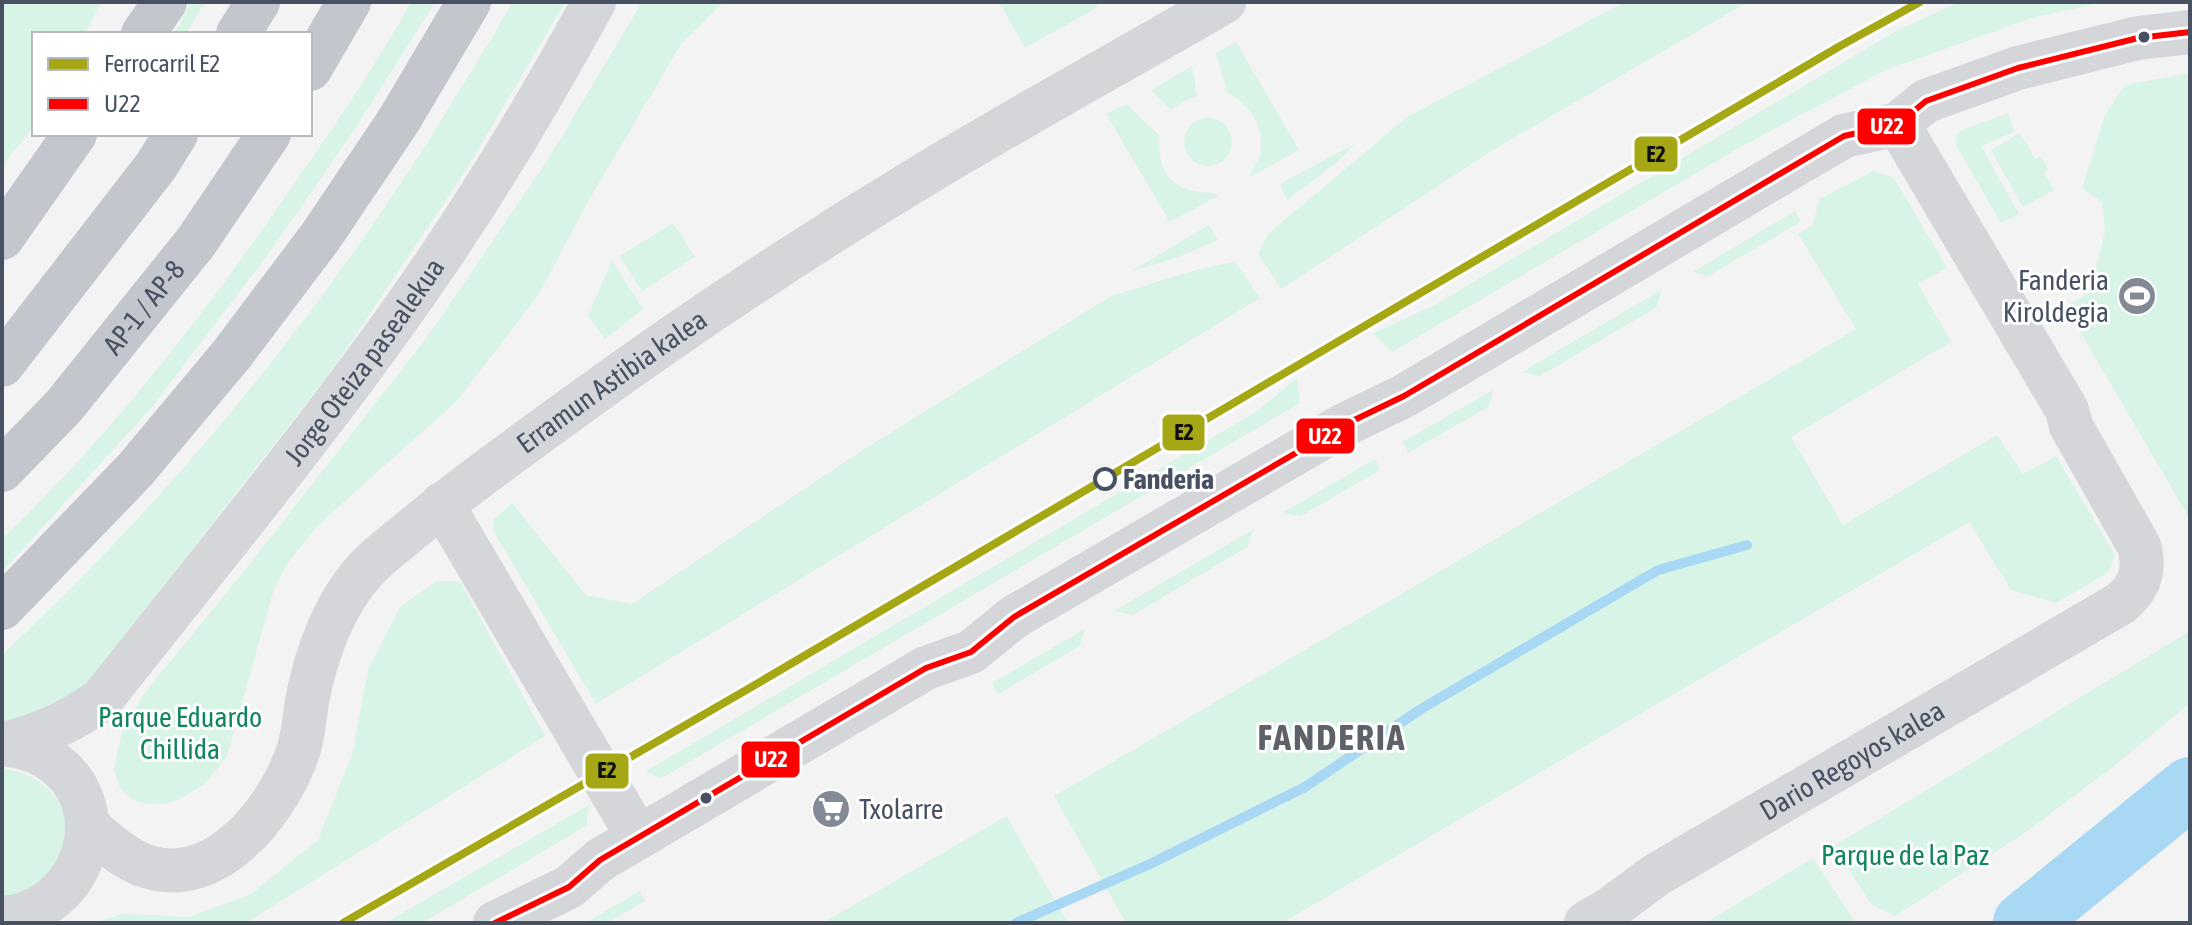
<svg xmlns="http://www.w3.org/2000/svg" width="2192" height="925" font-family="'Asap Condensed',sans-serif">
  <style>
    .green { fill: #d7f4e6 }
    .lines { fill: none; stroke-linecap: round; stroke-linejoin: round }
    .stream { stroke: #a9d8f4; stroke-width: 10 }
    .river { stroke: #a9d8f4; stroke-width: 62 }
    .minor { stroke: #d4d6da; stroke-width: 44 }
    .highway { stroke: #c3c6cd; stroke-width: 44 }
    .bus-1-casing { stroke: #fff; stroke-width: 12 }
    .bus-1 { stroke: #f00; stroke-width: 6 }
    .rail-1-casing { stroke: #fff; stroke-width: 14 }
    .rail-1 { stroke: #a5a814; stroke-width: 8 }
    .bus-dot { fill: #485162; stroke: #fff; stroke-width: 3 }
    .stop-dot { fill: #fff; stroke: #485162; stroke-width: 4 }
    .labels { text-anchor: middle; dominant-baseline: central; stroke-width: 6; stroke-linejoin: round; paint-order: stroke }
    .poi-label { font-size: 28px; fill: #485162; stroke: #fff; text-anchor: end }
    .street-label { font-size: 28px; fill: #485162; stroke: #fff }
    .stop-label { font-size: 28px; font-weight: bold; fill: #485162; stroke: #fff; text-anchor: start }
    .park-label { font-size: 28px; fill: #10865e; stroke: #fff }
    .district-label { font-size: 36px; font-weight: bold; letter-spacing: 2px; fill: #5e6168; stroke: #fff }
    .line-badge { stroke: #fff; stroke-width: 3 }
    .badge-label { font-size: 22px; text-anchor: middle; font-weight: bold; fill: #fff }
    .pale-badge-label { font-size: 22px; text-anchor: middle; font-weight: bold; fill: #111 }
  </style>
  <rect width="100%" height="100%" fill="#f4f3f3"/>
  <g class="green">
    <path d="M2,2h99l-16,32h-51v92l-32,40z"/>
    <path d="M191,2h14l-19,32h-12z"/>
    <path d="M411,2h24l-80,127 -86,124 -117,154 -150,165v-33c113,-108 209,-233 297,-362 39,-57 79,-115 112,-175z"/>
    <path d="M512,2h53l-102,173 -130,194 -247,316 -48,33 -36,6v-69c170,-159 311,-331 435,-528 25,-42 52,-82 75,-125z"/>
    <path d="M642,2h82l-43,42 -95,161 -47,89 -82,107 -140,125 -30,38 -13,25 -47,167 -20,26 -25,16 -17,6h-17l-15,-4 -14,-13 -5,-18 8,-37 21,-37 110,-135 175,-224 121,-178z"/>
    <path d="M999,2h96l3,5 -73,41z"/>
    <path d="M1625,2h123l-255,148 -212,139 -23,-36 11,-20 138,-116z"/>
    <path d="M1960,2h145l-73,16 -146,52 -144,76 -350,206 -19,-19 60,-27 465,-276z"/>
    <path d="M1236,42l63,108 -49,27c1,-8 8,-14 10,-22 6,-28 -11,-51 -33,-63l-11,-39z"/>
    <path d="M1192,66l5,30 -11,4 -15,10 -20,-20z"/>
    <path d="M2190,73v446l-125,-213 24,-13 16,-61 -3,-30 -20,-13 22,-72 21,-32z"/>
    <path d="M1126,104l33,31c-2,42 16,58 56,58l3,3 -48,26 -64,-108z"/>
    <path d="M2008,113l6,19 -33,14 38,68 -18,9 -45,-78v-8l6,-7z"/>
    <circle cx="1208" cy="142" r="24"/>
    <path d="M2020,133l15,26 5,-3 8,13 -4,3 10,18 -31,17 -32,-57z"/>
    <path d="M1356,143l-20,20 -49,37 -7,-16z"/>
    <path d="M1874,171l20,7 53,90 -29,16 33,58 -160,95 52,88 154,-90 26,39 33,-18 59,99 -6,17 -53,31 -45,-13 -42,-68 -687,401h-156l-72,-127 802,-467 -58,-95 15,-9 6,-26z"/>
    <path d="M1795,211l6,11 -93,54 -15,-4z"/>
    <path d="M673,223l22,34 -53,34 -22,-35z"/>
    <path d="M1209,225l9,15 -40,17 -48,15z"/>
    <path d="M612,260l31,49 -38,30 -17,-23z"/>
    <path d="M1235,262l25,36 -664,406 -103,-174 1,-11 18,-16 74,92 46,9 237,-158 242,-150 88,-27z"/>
    <path d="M1661,290l-4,17 -117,69 -18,-4z"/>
    <path d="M1297,378l3,25 -640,376 -14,-8 610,-359z"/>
    <path d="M1493,390l-5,17 -80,46 -6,-11z"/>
    <path d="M1375,459l5,11 -79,46 -19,-3z"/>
    <path d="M1254,529l-7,18 -114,68 -19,-4z"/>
    <path d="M437,581h23l85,155 -299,187h-154l31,-9 66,3 62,-23 67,-54 34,-85 16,-85 32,-63z"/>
    <path d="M1085,629l-5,17 -82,48 -6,-11z"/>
    <path d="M2190,631v72l-72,60 -96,72 -127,81 -24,-12 -37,-58z"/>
    <path d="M2,769c43,1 79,46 60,88 -5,10 -21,26 -30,33 -7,5 -21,5 -30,7z"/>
    <path d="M589,805l-3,21 -164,97h-37z"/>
    <path d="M1006,816l62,107h-245z"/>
    <path d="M1813,858l41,62v3h-149z"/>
    <path d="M640,891l5,10 -38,22h-22z"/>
  </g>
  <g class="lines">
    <path class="stream" d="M1016,923l134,-59 155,-77 116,-78 237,-139 89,-25"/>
    <path class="river" d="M2024,923l166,-135"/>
    <g class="minor">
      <path d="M442,504l196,333"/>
      <path id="s1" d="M2,744c38,-8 69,-22 100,-45 112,-143 230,-283 332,-433 58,-85 111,-174 160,-264"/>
      <path d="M2,744c14,2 29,4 42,12 77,44 43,156 -42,162"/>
      <path id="s2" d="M87,824c17,17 38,36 62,43 67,20 124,-52 146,-107 8,-19 9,-39 12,-59 9,-47 28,-101 63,-136 12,-12 27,-23 40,-34 49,-41 100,-77 152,-115 116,-85 236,-165 360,-240 99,-60 202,-116 302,-174"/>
      <path d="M495,923l74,-36 31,-27 326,-192 45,-16 43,-35 330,-192 60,-29 440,-260 54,-12 28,-23 92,-33 120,-30 52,-6"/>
      <path id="s3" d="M1586,923l24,-14 46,-34 465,-272c18,-15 25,-33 18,-57l-68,-120 -4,-16 -169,-286"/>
    </g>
    <g class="highway">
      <path d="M143,34l22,-32"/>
      <path d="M238,34l20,-32"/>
      <path d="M310,69l39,-67"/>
      <path d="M2,238l73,-104"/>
      <path d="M2,365l154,-199 20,-32"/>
      <path id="s4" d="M2,470l62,-64 132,-164 73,-108"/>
      <path d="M2,608l133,-138 97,-116 89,-118 78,-116 70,-118"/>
    </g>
    <defs>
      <path id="bus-1" d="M495,923l74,-36 31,-27 326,-192 45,-16 43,-35 330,-192 60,-29 440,-260 54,-12 28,-23 92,-33 120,-30 52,-6"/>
    </defs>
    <use href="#bus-1" class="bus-1-casing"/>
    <use href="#bus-1" class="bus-1"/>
    <defs>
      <path id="rail-1" d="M343,923l405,-234 1092,-643 80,-44"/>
    </defs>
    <use href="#rail-1" class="rail-1-casing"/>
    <use href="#rail-1" class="rail-1"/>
  </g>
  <defs>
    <symbol id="stadium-disc" viewBox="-11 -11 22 22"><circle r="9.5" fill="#848a95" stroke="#fff"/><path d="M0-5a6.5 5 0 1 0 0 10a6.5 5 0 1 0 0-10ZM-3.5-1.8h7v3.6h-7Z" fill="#fff"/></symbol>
    <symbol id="supermarket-disc" viewBox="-11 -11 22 22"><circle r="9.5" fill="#848a95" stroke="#fff"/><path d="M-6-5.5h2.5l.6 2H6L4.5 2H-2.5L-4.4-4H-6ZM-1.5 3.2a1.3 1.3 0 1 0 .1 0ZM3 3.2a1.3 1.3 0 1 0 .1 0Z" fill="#fff"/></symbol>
  </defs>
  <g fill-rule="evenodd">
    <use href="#stadium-disc" x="2115" y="274" width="44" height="44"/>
    <use href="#supermarket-disc" x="809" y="787" width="44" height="44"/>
  </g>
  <g class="bus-dot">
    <circle cx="2144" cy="37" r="7"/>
    <circle cx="706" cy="798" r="7"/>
  </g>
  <circle class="stop-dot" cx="1105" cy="479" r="10"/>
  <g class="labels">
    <g class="poi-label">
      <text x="2109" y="280">Fanderia<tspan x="2109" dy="32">Kiroldegia</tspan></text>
      <text x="859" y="809" text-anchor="start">Txolarre</text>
    </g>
    <g class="street-label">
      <text stroke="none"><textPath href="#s4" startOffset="216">AP-1 / AP-8</textPath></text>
      <text stroke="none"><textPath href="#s1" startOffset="538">Jorge Oteiza pasealekua</textPath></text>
      <text stroke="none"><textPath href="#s2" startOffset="790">Erramun Astibia kalea</textPath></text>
      <text stroke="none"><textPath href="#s3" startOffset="312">Dario Regoyos kalea</textPath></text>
    </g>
    <g class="stop-label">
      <text x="1123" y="479">Fanderia</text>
    </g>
    <g class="park-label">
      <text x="180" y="717">Parque Eduardo<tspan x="180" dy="32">Chillida</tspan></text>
      <text x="1905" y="855">Parque de la Paz</text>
    </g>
    <g class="district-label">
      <text x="1332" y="737">FANDERIA</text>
    </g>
  </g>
  <g class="line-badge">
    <rect x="1856" y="107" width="61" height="39" rx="8" fill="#f00"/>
    <rect x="1633" y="135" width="46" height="38" rx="8" fill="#a5a814"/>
    <rect x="1161" y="413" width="45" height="39" rx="8" fill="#a5a814"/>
    <rect x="1295" y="417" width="61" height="38" rx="8" fill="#f00"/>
    <rect x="740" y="740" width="61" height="39" rx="8" fill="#f00"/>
    <rect x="584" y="752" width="46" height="38" rx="8" fill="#a5a814"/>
  </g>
  <g class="badge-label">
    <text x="1887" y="134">U22</text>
    <text x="1325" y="444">U22</text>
    <text x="771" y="767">U22</text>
  </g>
  <g class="pale-badge-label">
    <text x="1656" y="162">E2</text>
    <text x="1184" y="440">E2</text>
    <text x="607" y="778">E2</text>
  </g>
  <rect width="2192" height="925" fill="none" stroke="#485162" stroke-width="8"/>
  <rect x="32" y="32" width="280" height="104" fill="#ffffff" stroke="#b6b9c0" stroke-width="2"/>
  <rect x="48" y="58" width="40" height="12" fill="#a5a814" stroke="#b6b9c0" stroke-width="2"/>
  <text x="104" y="72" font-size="24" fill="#485162">Ferrocarril E2</text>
  <rect x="48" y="98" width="40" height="12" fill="#ff0000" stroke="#b6b9c0" stroke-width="2"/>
  <text x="104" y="112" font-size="24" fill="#485162">U22</text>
</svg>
